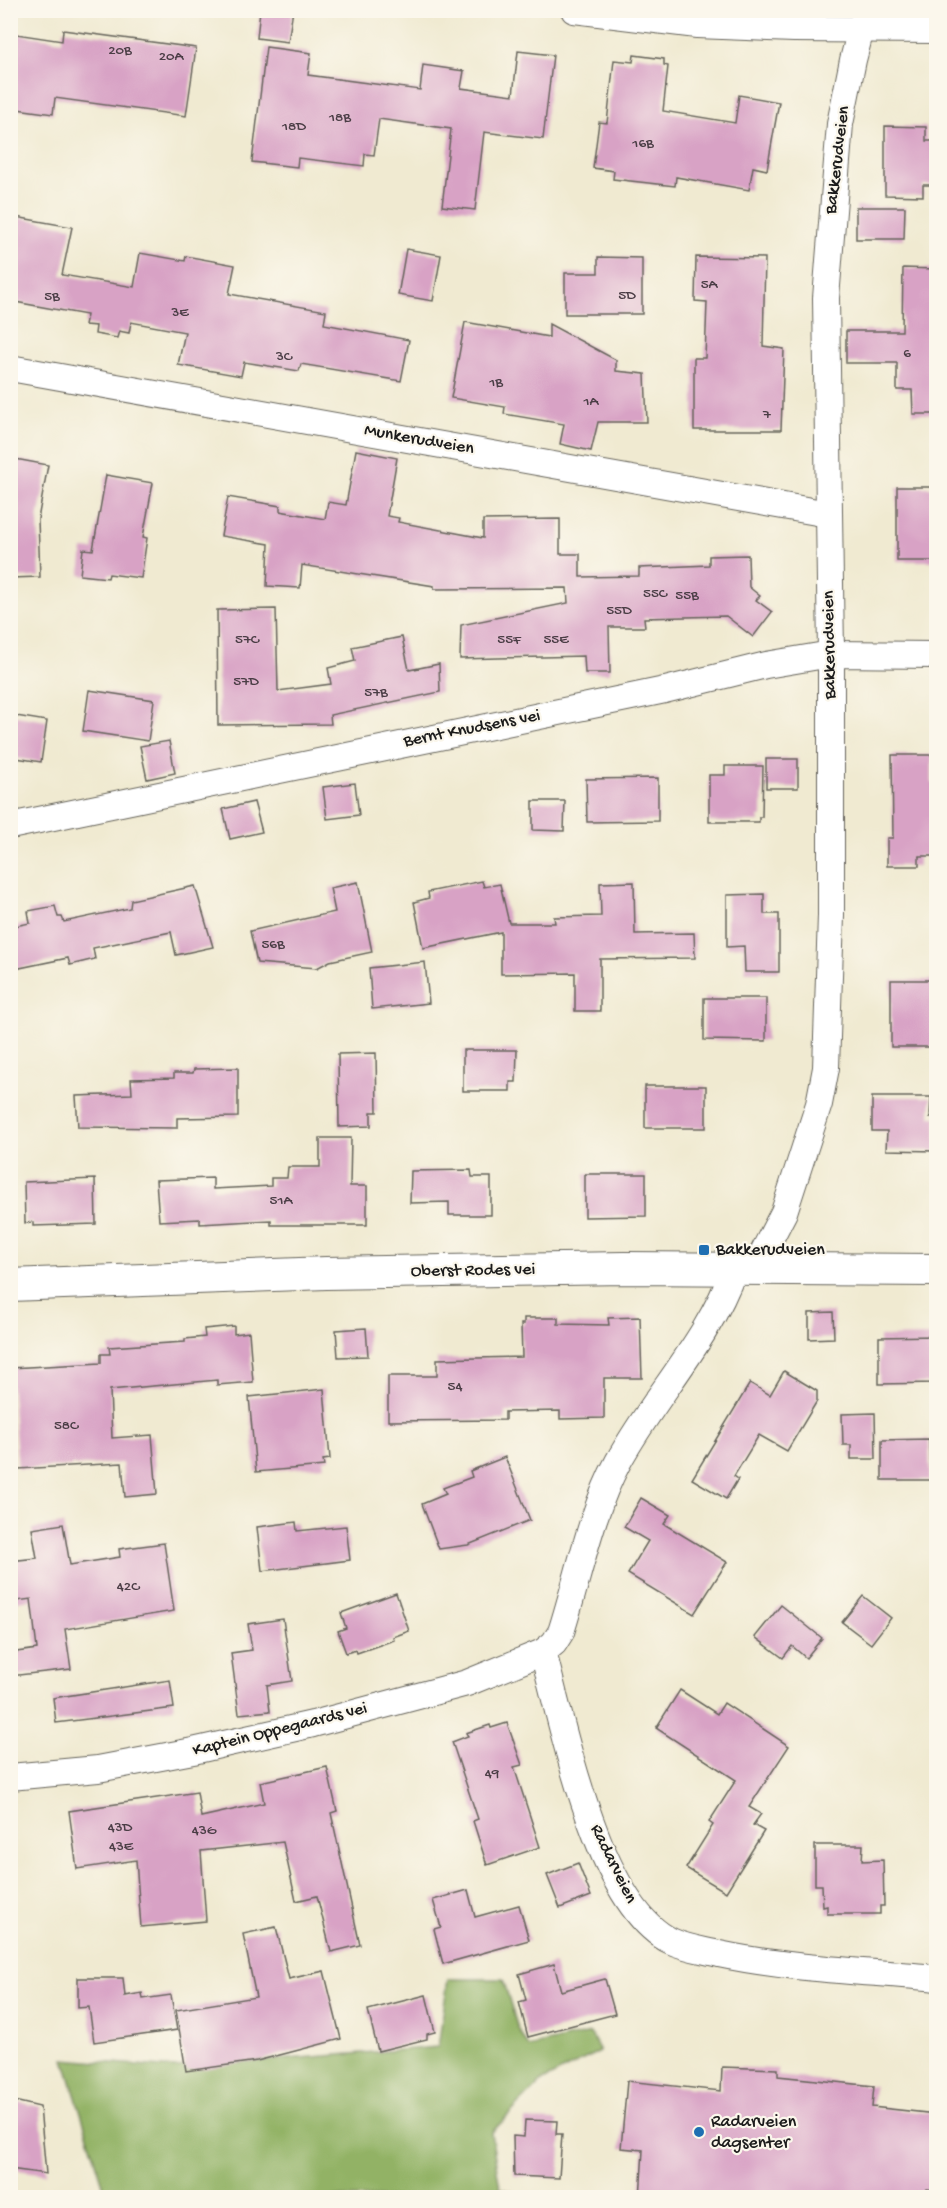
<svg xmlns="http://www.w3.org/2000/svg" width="947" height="2208" font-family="'Gochi Hand',sans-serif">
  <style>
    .forest { fill: #92b265; stroke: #576740; stroke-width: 1.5 }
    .building { fill: #d8a2c5 }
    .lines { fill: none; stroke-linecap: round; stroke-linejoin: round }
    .minor-casing { stroke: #66645b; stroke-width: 28 }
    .tertiary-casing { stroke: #66645b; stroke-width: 34 }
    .minor { stroke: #fff; stroke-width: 26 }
    .tertiary { stroke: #fff; stroke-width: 32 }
    .poi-dot { fill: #1f6fb2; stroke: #fbf7ec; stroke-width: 2 }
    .labels { text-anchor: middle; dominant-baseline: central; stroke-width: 4.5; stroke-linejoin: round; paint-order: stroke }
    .number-label { font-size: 15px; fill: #4b3e46 }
    .street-label { font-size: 18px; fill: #1c1c1c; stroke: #fbf7ec }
    .poi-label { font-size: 18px; fill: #1c1c1c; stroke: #fbf7ec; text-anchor: start }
  </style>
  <rect width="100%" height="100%" fill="#fbf7ec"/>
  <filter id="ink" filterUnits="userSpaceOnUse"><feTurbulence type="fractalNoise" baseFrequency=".0167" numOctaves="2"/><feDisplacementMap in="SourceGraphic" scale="12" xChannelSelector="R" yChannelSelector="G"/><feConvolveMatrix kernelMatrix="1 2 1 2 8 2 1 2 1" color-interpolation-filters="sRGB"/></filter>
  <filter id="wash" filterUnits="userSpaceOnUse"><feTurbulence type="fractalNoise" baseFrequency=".008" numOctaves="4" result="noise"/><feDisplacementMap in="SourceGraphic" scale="24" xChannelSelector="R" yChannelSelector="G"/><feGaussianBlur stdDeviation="1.35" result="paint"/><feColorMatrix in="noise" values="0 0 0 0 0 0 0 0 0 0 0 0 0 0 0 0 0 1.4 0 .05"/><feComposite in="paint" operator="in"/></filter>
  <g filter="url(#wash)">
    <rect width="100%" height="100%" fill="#f0ead1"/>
    <path class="forest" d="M448,1979h55l15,50 11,18 61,-14 10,18 -59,31 -50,51 9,55 30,10 -423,-1 -43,-138 111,9 263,-21z"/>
    <g id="blocks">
      <g class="building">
        <path d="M260,10h33l-5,32 -31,-4z"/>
        <path d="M63,30l133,18 -10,68 -131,-18 -2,16 -43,-6v-75l52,8z"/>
        <path d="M266,47l45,6 -3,22 112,15 3,-25 41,6 -3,17 52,7 5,-44 35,4 -10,84 -59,-7 -9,78 -33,-4 9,-77 -72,-10 -5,36 -9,-1 -1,12 -66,-8 -1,9 -45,-5z"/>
        <path d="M634,55l30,4v6l4,1 -5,45 72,12 4,-28 40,7 -12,68 -14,-3 -4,23 -73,-13 -1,9 -62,-7 1,-8 -21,-3 6,-46 8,1 7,-63 19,2z"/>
        <path d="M885,126l41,1v14h10v44h-13v11l-38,-1z"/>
        <path d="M856,207h49l-1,32h-48z"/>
        <path d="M10,216l62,11 -10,48 72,12 6,-34 45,8 1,-5 49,9 -6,29 97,17 -2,13 85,16 -8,41 -100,-17 -2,7 -55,-9 -3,14 -63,-11 7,-33 -54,-10 -2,11 -10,-2 -2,7 -22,-4 1,-8 -11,-1 2,-10 -77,-14z"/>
        <path d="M406,249l35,6 -8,46 -35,-6z"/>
        <path d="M598,257l44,1v56h-77v-41h33z"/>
        <path d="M696,257l69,1 -2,88 21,3 -3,81h-87v-72h11l2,-56 -12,-1z"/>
        <path d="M903,268l33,1v145h-23l-1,-24h-15v-27h-51v-32h56z"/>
        <path d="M465,322l84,15v-13l67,36v11l29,3 2,48h-49l-7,29 -31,-7 4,-20 -60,-10 1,-7 -54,-9z"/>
        <path d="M356,450l41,8 -10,58 12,2 -1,4 85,16v-18l77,-1v35h20v23l59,-1v-8l70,-3v-9l39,-1 1,32 11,9 -4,4 16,12 -19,25 -27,-21 -82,2 1,9h-36l1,46h-25l-1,-17 -124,3 1,-34 107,-22 -1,-15 -133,1v-3l-132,-21 -2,23 -33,-2 2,-42 -48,-8 7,-39 52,9v5l45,8 3,-17 18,3z"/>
        <path d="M10,458l38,7 -10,54 2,58 -30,1z"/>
        <path d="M106,475l47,8 -10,54 4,1 -6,40 -32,-4 -1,4 -28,-3 3,-26 10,1z"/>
        <path d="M897,487h35v41h4v33h-39z"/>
        <path d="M276,609l2,82 53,-7 -3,-16 27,-7 -3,-14 50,-10 7,33 30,-6 1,28 -110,23 1,9 -113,1 -1,-115z"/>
        <path d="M89,690l65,10 -6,41 -65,-10z"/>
        <path d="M10,715l37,6 -6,41 -31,-5z"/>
        <path d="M169,741l6,32 -28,6 -7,-33z"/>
        <path d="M892,755h40v28h4v73h-17v10h-32v-28h6z"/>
        <rect x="766" y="759" width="32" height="29"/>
        <path d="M725,766h38l-1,51h-3v5h-50v-47h16z"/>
        <path d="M658,778v43l-71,1 -1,-43z"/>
        <path d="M355,783l4,32 -32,4 -4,-32z"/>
        <path d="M533,801h32l-1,30 -31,-1z"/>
        <path d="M254,802l8,30 -32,7 -7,-30z"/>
        <path d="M482,881l2,6 16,-3 9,39h46l-1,-6 47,-1 -1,-33 34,-1 1,52 59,-1 1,25 -95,1v52h-25v-38l-74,1v-42l-78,16 -9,-46 15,-4 -1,-6z"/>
        <path d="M358,882l14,70 -42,9 -13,7 -60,-5 -7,-32 85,-19 -5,-24z"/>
        <path d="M195,886l18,61 -37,8 -5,-23 -78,16 2,11 -25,6 -2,-7 -58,12v-43l20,-4 -2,-12 27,-5 3,11h4l2,5 66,-14 1,-8z"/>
        <path d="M764,894v20h15v58h-34l-1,-26 -17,1v-52z"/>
        <path d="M425,962l4,41 -57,6 -3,-41z"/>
        <rect x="891" y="980" width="45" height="67"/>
        <path d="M704,998h62v43l-62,-1z"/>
        <path d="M463,1050h54l-1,32h-6v9h-47z"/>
        <path d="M376,1053l1,59h-6v14l-32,1 -1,-73z"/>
        <path d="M238,1068v49l-61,1v10l-99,-1 -2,-31 56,-2 -1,-15 43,-1v-5h19l1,-4z"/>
        <rect x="645" y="1086" width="61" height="42"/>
        <path d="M872,1097h59l-1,20h6v34l-50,-1 1,-19h-15z"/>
        <path d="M320,1138h31l-1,48h17v39h-96v-5l-71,4v-5l-41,2 -3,-41 57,-2v11l58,-3v-8h16l1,-11h32z"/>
        <path d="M471,1170l1,7h19v38h-42v-13l-39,1 1,-32z"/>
        <path d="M585,1174h61v42l-61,1z"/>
        <path d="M95,1179l1,45 -63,2v-4l-8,1 -1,-41z"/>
        <path d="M833,1312l1,26 -25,1v-26z"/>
        <path d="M640,1317l2,61h-38v40l-44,1v-8l-55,1v8l-117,1v-45h49v-17l85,-2 -1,-33h3v-6h34v6l51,1 -1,-7z"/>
        <path d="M234,1326v8l15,-2 4,50 -36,3v-5l-107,10 2,48 40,-3 5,59 -32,3 -3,-34 -104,6 -8,-101 91,-5v-9h9l-1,-7 76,-5v-3l20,-2 -1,-8z"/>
        <path d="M366,1328l2,28 -30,1 -2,-27z"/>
        <path d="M936,1336v47l-57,1v-47z"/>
        <path d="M784,1371l33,20v10l-30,50 -28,-16 -25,41 4,3 -12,20 -34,-20 58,-96 20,12z"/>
        <path d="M324,1389l6,70 -7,1 1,6 -68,6 -7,-75z"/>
        <path d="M875,1413l1,46h-25v-14h-8l-1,-31z"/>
        <path d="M929,1439l1,41h-48v-40z"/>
        <path d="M505,1457l25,63 -62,25 -29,4 -17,-45 24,-10 -3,-6 29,-11 -2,-6z"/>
        <path d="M641,1498l29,17 -6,9 63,38 -33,52 -66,-40 20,-33 -24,-14z"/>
        <path d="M296,1522l1,9 49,-5 4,34 -88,11 -5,-44z"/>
        <path d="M63,1524l7,41 50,-8 -1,-8 45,-6 10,68 -109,18 6,40 -61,7v-23l27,-4 -6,-50 -21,3v-41l27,-3 -5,-29z"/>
        <path d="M396,1593l13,38 -16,6 1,3 -37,13 -1,-3 -10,3 -8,-22 8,-3 -5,-15z"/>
        <path d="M863,1596l28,22 -20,26 -29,-22z"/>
        <path d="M781,1605l41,33 -16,20 -14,-12 -9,12 -28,-21z"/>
        <path d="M283,1619l9,62 -25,4 3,26 -31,3 -8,-61 21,-3 -4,-26z"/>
        <path d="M170,1680l4,28 -118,15 -3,-25z"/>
        <path d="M680,1690l37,24 7,-11 65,43 -40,61 12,7 -8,11 11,6 -38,61 -40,-24 27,-43 -4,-3 27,-42 -80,-52z"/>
        <path d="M507,1723l15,42 -8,2 26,80 -53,18 -14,-44 5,-2 -26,-77 16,-6 -2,-3 24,-8 1,3z"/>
        <path d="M327,1767l10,44 -6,2 29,132 -29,7 -14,-56 -21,5 -13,-59 -82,9 5,70 -65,6 -5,-67 -59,9 -8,-58 128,-19 4,25 63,-14 -4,-21z"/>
        <path d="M815,1845h48l-1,16 21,-1 1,46h-4v8h-53v-8l-4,1 -1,-22h-7z"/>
        <path d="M578,1863l13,33 -31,12 -13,-33z"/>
        <path d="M468,1890l7,27 44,-12 10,35 -86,24 -9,-35 7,-2 -8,-27z"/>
        <path d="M276,1927l13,52 35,-8 17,68 -84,22 -71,10 -10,-61 80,-13 -13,-63z"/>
        <path d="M554,1964l7,27 44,-12 10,35 -87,23 -9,-35 7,-2 -7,-26z"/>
        <path d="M78,1978h45l2,18 17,-3 1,6 28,-4 6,35 -83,12 -5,-35 -11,1z"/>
        <path d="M426,1995l9,37 -8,2v5l-49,12 -10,-41z"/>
        <path d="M722,2067l56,2v7l96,10 -2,21 64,7v76l-9,-1 -1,9h-286l3,-48 -22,-2 6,-67 94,10z"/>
        <path d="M10,2100l30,7 6,67 -36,-5z"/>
        <path d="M525,2120l32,1 -1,13h6l-3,44 -45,-2 -1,-40 11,1z"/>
      </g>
    </g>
  </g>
  <g filter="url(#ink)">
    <use href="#blocks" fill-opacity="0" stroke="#66645b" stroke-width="1.5"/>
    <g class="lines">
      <defs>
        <g id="minor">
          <path d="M574,10l123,15 97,4 142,1"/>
          <path d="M10,368l818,146"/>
          <path d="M10,826l655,-136 101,-25 65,-11 105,1"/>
          <path d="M754,1270l30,-58 35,-108 7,-36 5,-153v-261l-5,-356 14,-174 13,-64 13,-50"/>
          <path d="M543,1652c20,74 55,254 128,289 15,7 32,9 48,13 71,15 145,17 217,24"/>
          <path d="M10,1777l88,-8 95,-18 120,-27 154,-41 76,-31 11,-9 7,-11c18,-56 29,-118 57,-170 36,-66 91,-122 116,-193"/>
        </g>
        <path id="tertiary" d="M10,1285l316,-12 298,-5 312,2"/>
      </defs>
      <use href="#minor" class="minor-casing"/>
      <use href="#tertiary" class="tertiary-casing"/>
      <use href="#minor" class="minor"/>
      <use href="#tertiary" class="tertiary"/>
    </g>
  </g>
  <g class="poi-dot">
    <rect x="698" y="1244" width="12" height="12" rx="3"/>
    <circle cx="699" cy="2132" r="6"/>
  </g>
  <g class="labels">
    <g class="number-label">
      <text x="120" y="51">20B</text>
      <text x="171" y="57">20A</text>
      <text x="340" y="118">18B</text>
      <text x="294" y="127">18D</text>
      <text x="643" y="144">16B</text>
      <text x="709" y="285">5A</text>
      <text x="627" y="296">5D</text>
      <text x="52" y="297">5B</text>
      <text x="180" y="313">3E</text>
      <text x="907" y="354">6</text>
      <text x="284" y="357">3C</text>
      <text x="496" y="383">1B</text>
      <text x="591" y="402">1A</text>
      <text x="767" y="415">7</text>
      <text x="655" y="594">55C</text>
      <text x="687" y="596">55B</text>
      <text x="619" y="611">55D</text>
      <text x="247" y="640">57C</text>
      <text x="509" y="640">55F</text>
      <text x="556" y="640">55E</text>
      <text x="246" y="682">57D</text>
      <text x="376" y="693">57B</text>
      <text x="273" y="945">56B</text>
      <text x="281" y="1201">51A</text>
      <text x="455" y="1387">54</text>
      <text x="66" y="1426">58C</text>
      <text x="128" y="1587">42C</text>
      <text x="492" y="1774">49</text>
      <text x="120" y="1828">43D</text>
      <text x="204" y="1831">43G</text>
      <text x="121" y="1847">43E</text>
    </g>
    <g class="street-label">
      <text transform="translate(838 160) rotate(-83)">Bakkerudveien</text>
      <text transform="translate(419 440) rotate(10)">Munkerudveien</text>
      <text transform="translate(830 645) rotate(-91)">Bakkerudveien</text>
      <text transform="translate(472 729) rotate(-11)">Bernt Knudsens vei</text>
      <text transform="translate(473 1271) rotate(-1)">Oberst Rodes vei</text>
      <text transform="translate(280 1730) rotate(-14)">Kaptein Oppegaards vei</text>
      <text transform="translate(613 1864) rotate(64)">Radarveien</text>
    </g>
    <g class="poi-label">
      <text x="716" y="1250">Bakkerudveien</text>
      <text x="711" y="2122">Radarveien<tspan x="711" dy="21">dagsenter</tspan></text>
    </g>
  </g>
  <rect width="947" height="2208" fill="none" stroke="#fbf7ec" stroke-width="36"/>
</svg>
